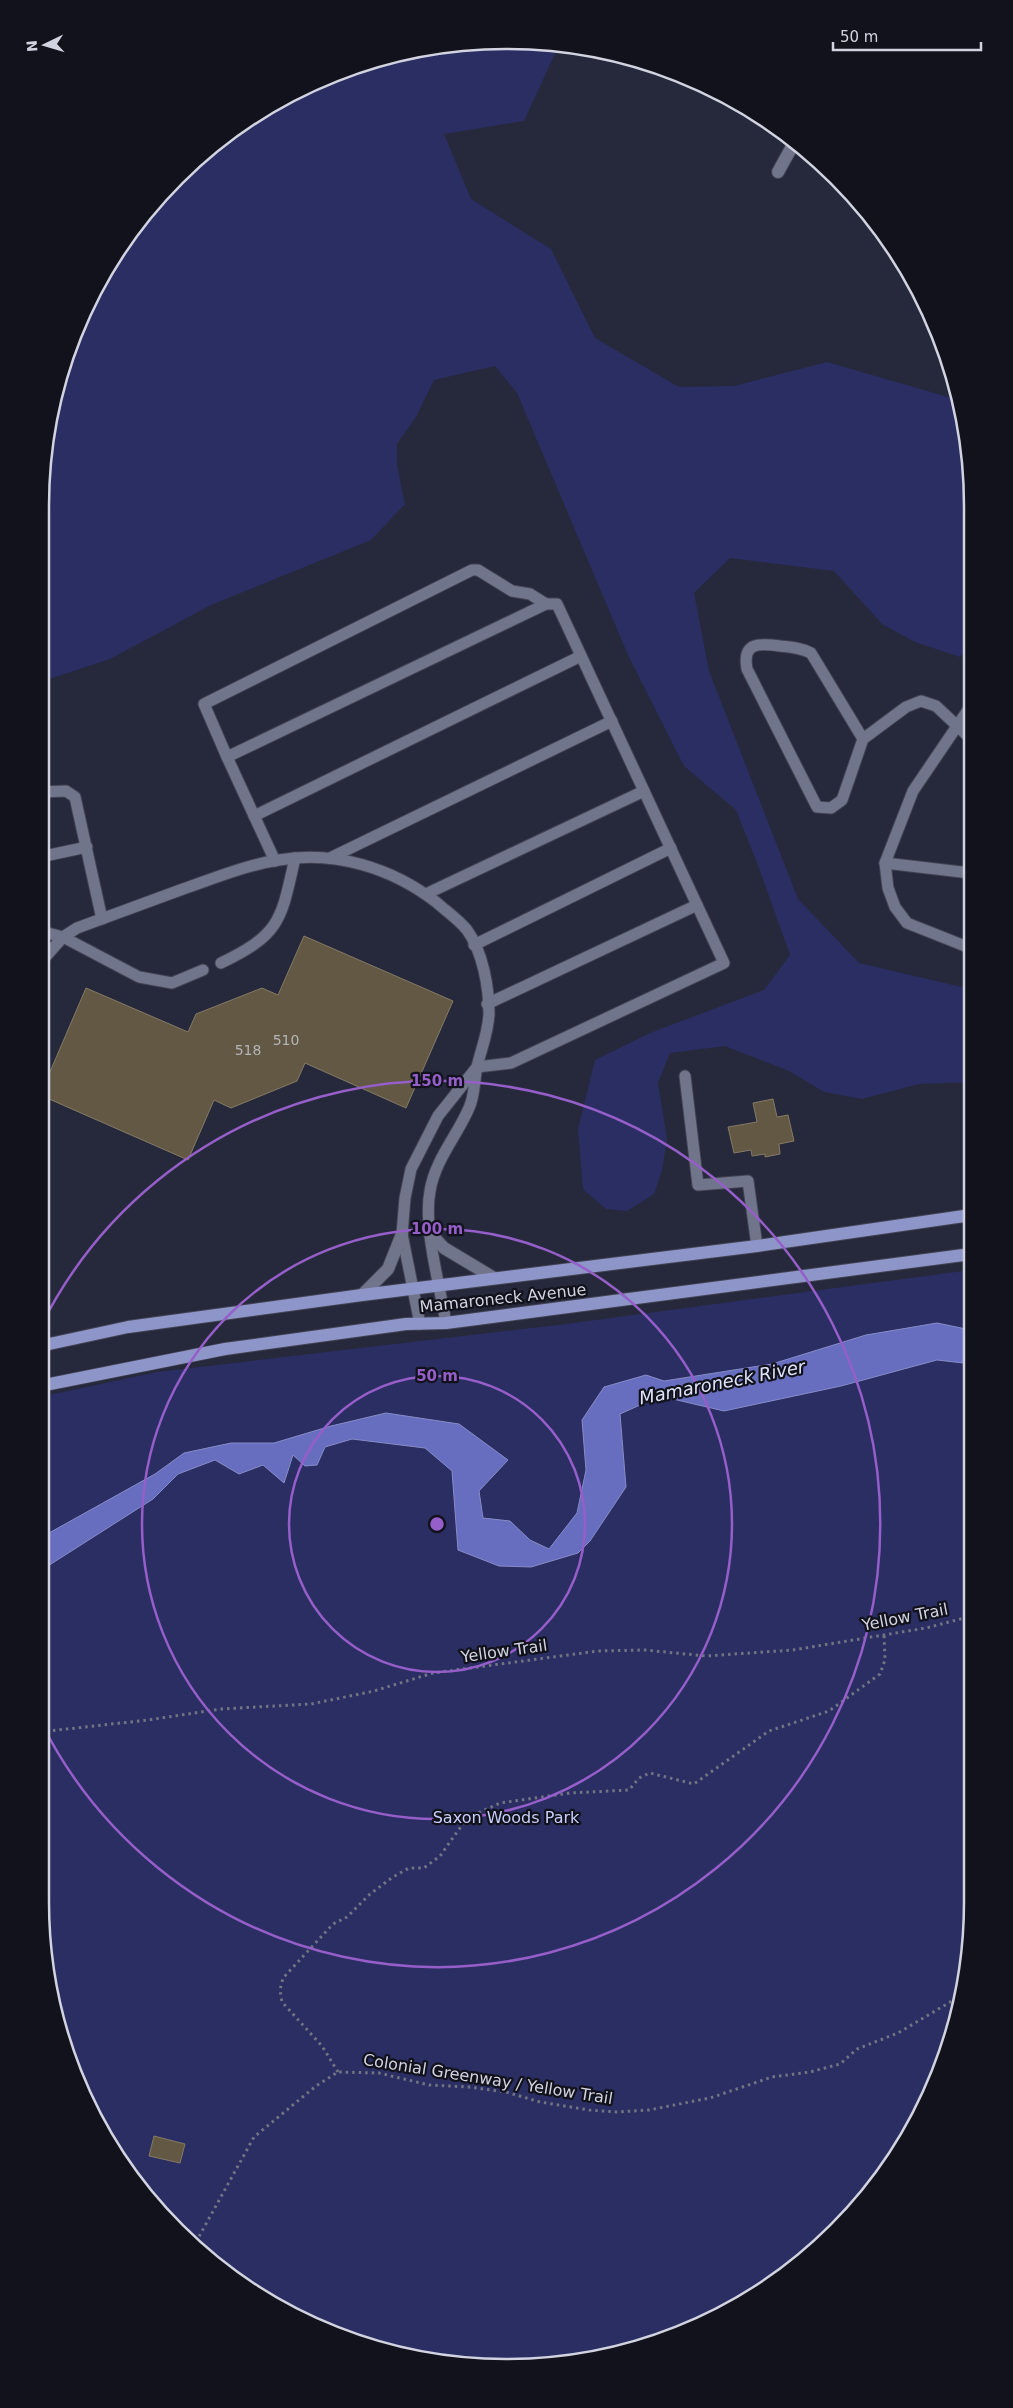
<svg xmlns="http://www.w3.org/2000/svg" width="1013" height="2408" font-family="'DejaVu Sans',sans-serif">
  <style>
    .green { fill: #2b2e62 }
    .water { fill: #676ebf; stroke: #878cc9 }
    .building { fill: #625844; stroke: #857a65 }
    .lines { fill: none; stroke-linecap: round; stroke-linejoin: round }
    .service-casing { stroke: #424353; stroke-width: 13 }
    .minor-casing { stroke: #424353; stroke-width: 14 }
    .secondary-casing { stroke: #424353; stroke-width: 14 }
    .primary-casing { stroke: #424353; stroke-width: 14 }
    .path { stroke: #717483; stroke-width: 3; stroke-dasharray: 2.5 4; stroke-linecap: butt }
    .service { stroke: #71758b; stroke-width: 11 }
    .minor { stroke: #71758b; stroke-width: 12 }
    .secondary { stroke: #71758b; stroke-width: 12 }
    .primary { stroke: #8e95c9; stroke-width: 12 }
    .ring { fill: none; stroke: #955ec9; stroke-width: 2.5 }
    .labels { text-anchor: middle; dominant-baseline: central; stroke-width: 4.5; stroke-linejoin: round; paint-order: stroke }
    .number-label { font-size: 14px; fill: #b5b4b9 }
    .street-label { font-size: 16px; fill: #d1d3e0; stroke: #11121b }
    .park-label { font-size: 16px; fill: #c7cefa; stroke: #11121b }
    .water-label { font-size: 18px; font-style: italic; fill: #dfe3f9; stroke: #11121b }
    .rim { fill: none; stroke: #d1d3e0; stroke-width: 2.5 }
    .centre { fill: #955ec9; stroke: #11121b; stroke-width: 2.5 }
    .ring-label { font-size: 15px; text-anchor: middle; font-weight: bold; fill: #955ec9; stroke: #11121b; stroke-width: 4.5; stroke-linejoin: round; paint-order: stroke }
  </style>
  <rect width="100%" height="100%" fill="#26293b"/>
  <g class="green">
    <path d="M476,41l81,3 1,3 -34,74 -80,13 27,65 80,50 44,89 84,49 55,-1 93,-24 128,37 14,46 1,200 -10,12 -45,-15 -33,-18 -48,-53 -104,-13 -36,35 15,78 89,228 61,64 111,26 1,93 -52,2 -57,15 -38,-7 -35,-21 -64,-25 -55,7 -12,30 9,56 -5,32 -8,23 -27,17 -21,-2 -23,-20 -5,-60 17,-69 55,-27 114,-43 26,-35 -31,-87 -23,-58 -52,-44 -56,-111 -111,-262 -22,-27 -61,14 -18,37 -19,27v21l8,39 -34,36 -160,65 -101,54 -70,23v-176l25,-149 37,-84 54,-74 66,-62 78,-49 85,-32z"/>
    <path d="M971,1270l2,631 -25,150 -72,135 -62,66 -74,53 -142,54 -153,5 -88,-21 -83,-37 -118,-97 -54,-75 -37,-82 -25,-151v-504l117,-25 409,-48z"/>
  </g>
  <path class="water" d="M937,1323l34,7 1,34 -35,-4 -96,26 -117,25 -64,-15 -40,18 6,73 -36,54 -12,12 -47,14 -32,-1 -41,-16 -6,-79 -27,-23 -73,-9 -27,8 -8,18 -12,1 -12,-11 -9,28 -21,-18 -24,9 -24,-14 -37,14 -25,25 -113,72v-33l115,-64 29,-21 47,-10h43l57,-17 55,-13 73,11 49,36 -29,31 4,27 27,3 20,19 19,9 28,-36 9,-43 -4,-50 22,-33 42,-12 18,6 108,-17 94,-29z"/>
  <g class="building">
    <path d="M304,936l149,65 -47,107 -101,-45 -8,18 -66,27 -17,-8 -26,60 -148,-65 46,-107 102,44 8,-18 66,-26 16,7z"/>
    <path d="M773,1099l4,18 11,-2 6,26 -15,3 1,10 -15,3v-3l-13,2 -1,-6 -17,3 -6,-26 29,-5 -4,-19z"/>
    <path d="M154,2136l31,8 -5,19 -31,-7z"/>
  </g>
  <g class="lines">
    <defs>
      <g id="service">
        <path d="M970,707l-57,84 -28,72 3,25 7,19 12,16 63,25"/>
        <path d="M863,739l-52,-86c-10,-5 -20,-6 -31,-7 -21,-3 -38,-4 -33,23l70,138 14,1 11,-8 21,-61 43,-32 15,-6 15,5 34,32"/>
        <path d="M227,757l-23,-53 268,-134h6l34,21 18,3 16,10"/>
        <path d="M40,792l26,-1 9,6 27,122"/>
        <path d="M254,816l327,-160"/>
        <path d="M40,857l47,-10"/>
        <path d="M330,858l282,-137"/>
        <path d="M275,861l-48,-104 319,-153h11l167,359 -213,100 -34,4 -39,49 -27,53 -6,29 -3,36 18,90"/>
        <path d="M885,863l85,10"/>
        <path d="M426,894l218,-103"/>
        <path d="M40,931l23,6 76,40 33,6 31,-13"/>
        <path d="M474,945l197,-97"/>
        <path d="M40,963l23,-26 14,-9c35,-13 71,-26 106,-39 32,-11 63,-24 96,-29 55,-10 113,8 157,42 10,9 23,18 31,28 16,22 22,58 22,84 -1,20 -8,35 -12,53 -3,14 -2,28 -8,41 -12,28 -34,52 -39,83 -7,36 10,95 16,132"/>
        <path d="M221,963c60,-29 60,-43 74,-105"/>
        <path d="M487,1004l210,-99"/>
        <path d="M685,1076l13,109 50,-4 9,65"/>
      </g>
      <path id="minor" d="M778,172l16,-29"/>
      <g id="secondary">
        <path d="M431,1234l13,14 50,30"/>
        <path d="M362,1295l26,-26 14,-35"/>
      </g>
      <g id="primary">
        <path d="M40,1346l88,-19 234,-32 395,-49 214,-31"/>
        <path d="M40,1386l185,-37 181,-25 40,-1 525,-69"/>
      </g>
    </defs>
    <use href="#service" class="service-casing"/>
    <use href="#minor" class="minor-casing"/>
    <use href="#secondary" class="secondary-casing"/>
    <use href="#primary" class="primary-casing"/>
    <g class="path">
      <path d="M40,1732l108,-12 73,-11 90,-5 63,-13 59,-18 165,-22 47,-1 61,6 87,-6 133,-22 46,-12"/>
      <path d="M338,2072l-16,-26 -40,-44 -2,-12 3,-12 50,-54 14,-7 23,-23 23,-17 16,-9h15l16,-12 22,-31 18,-13 20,-9 70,-10 59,-3 10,-12 11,-5 44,11 75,-53 60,-20 51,-37 5,-14 -1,-25"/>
      <path d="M196,2242l58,-105 62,-51 22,-14 41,1 50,12 40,2 37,5 34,10 49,8 28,2 32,-2 61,-12 62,-21 38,-5 30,-8 17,-15 41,-16 59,-35"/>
    </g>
    <use href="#service" class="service"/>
    <use href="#minor" class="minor"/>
    <use href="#secondary" class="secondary"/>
    <use href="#primary" class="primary"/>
  </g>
  <g class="ring">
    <circle cx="437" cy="1524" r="148"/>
    <circle cx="437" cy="1524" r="295"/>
    <path d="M41 1326A443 443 0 1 1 41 1722"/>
  </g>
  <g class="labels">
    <g class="number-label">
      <text x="286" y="1040">510</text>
      <text x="248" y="1050">518</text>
    </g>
    <g class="street-label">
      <text transform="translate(503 1298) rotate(-6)">Mamaroneck Avenue</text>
      <text transform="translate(905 1617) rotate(-11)">Yellow Trail</text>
      <text transform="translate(504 1651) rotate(-8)">Yellow Trail</text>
      <text transform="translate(488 2079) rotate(9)">Colonial Greenway / Yellow Trail</text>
    </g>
    <g class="park-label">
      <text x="506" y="1817">Saxon Woods Park</text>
    </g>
    <g class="water-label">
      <text transform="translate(722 1382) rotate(-11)">Mamaroneck River</text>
    </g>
  </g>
  <path d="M0 0H1013V2408H0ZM506 49H507A457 457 0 0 1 964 506V1902A457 457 0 0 1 507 2359H506A457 457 0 0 1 49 1902V506A457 457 0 0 1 506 49Z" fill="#11121b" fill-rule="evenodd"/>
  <path class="rim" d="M506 49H507A457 457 0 0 1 964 506V1902A457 457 0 0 1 507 2359H506A457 457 0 0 1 49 1902V506A457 457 0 0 1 506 49Z"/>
  <circle cx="437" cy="1524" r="8" class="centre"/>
  <g class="ring-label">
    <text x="437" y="1086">150 m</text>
    <text x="437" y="1234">100 m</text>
    <text x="437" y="1381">50 m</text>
  </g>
  <g transform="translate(45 45) rotate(265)" stroke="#11121b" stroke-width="4" paint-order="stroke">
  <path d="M0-4L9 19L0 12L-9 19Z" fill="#d1d3e0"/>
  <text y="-8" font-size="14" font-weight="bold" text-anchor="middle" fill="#d1d3e0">N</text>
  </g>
  <path d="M833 42v8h148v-8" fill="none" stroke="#d1d3e0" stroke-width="2.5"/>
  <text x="840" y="42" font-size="15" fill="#d1d3e0" stroke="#11121b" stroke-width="4" paint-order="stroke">50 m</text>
</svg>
